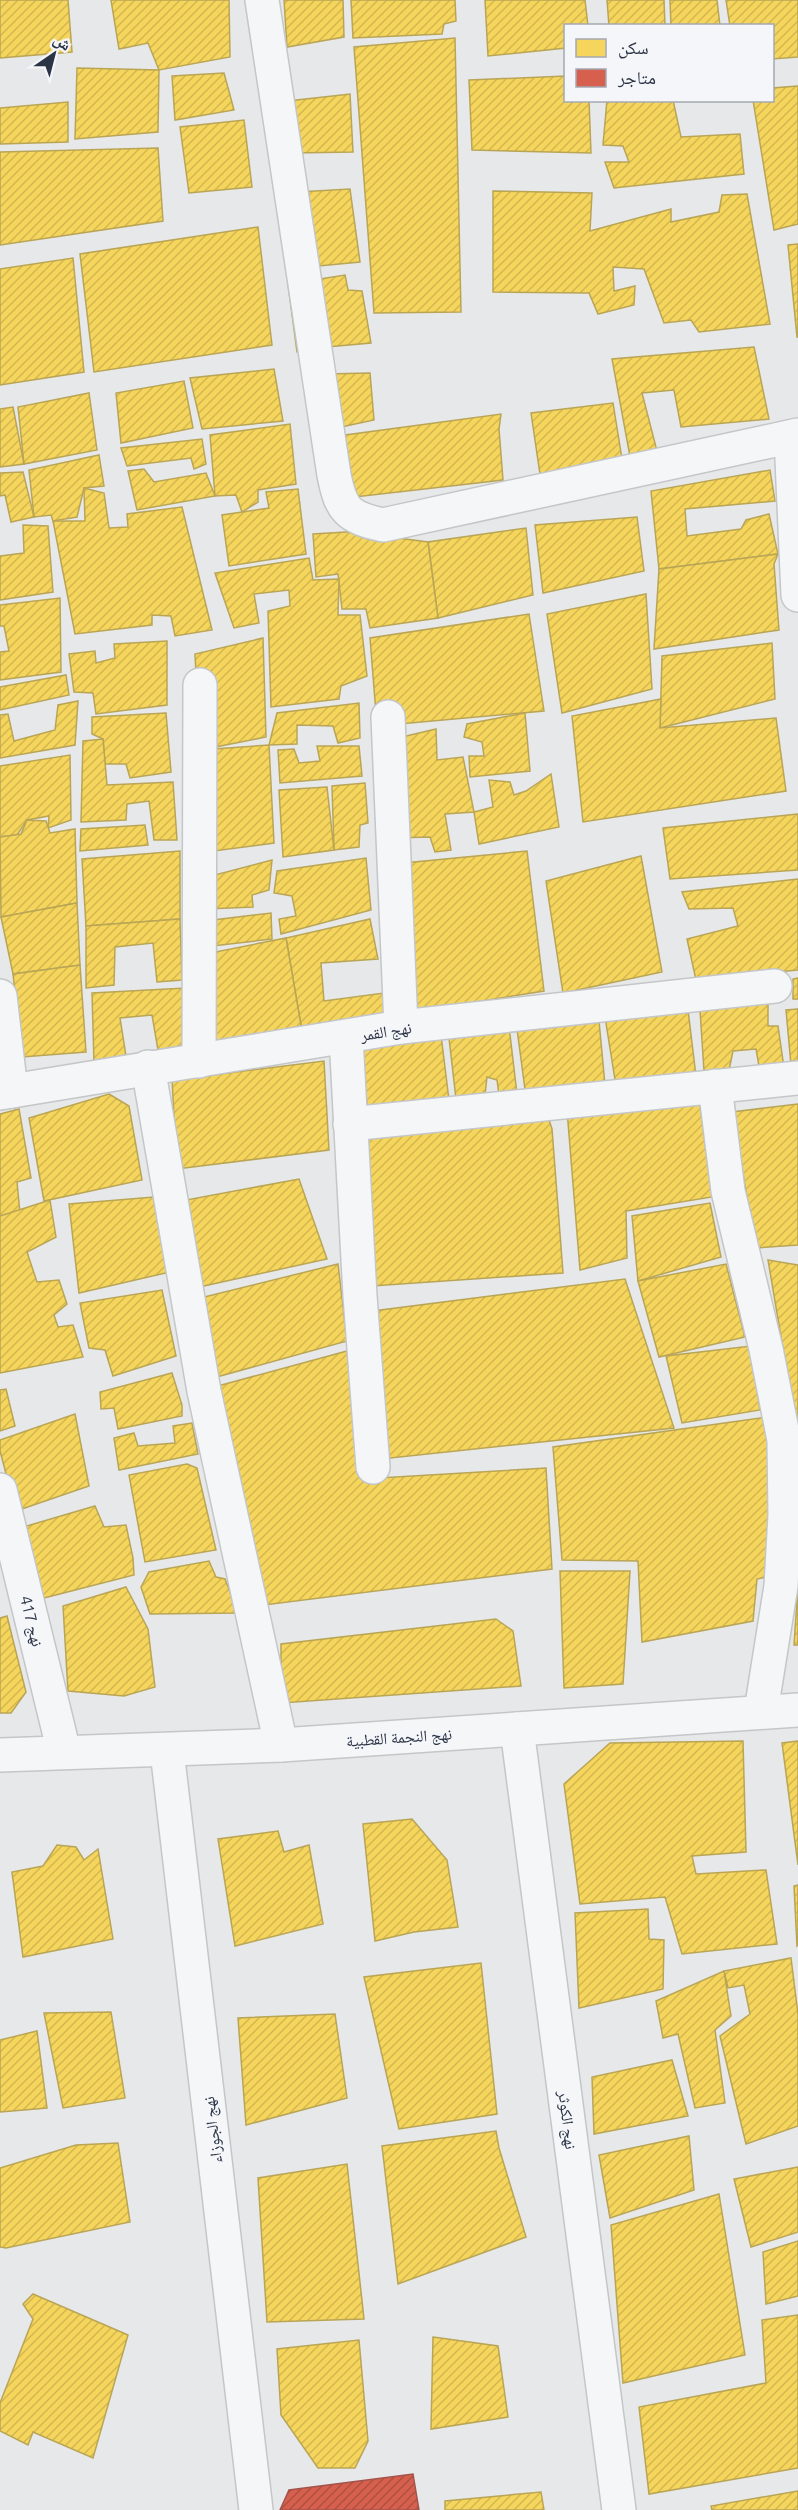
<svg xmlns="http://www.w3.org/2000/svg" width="798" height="2510" font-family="Ubuntu,'Noto Naskh Arabic',sans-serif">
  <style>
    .homes { fill: url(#homes-hatch); stroke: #b9a555; stroke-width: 1.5 }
    .shops { fill: url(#shops-hatch); stroke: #a3534b; stroke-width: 1.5 }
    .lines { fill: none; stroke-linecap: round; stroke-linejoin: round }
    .minor-casing { stroke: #c4c6c8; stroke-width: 36 }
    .minor { stroke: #f5f6f7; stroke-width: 33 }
    .labels { text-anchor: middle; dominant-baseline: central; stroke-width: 6; stroke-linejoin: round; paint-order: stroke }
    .street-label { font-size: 16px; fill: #2b3445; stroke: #f4f6f9 }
  </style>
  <defs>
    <pattern id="homes-hatch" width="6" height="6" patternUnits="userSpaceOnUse" patternTransform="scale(1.5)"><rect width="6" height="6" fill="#f6d55c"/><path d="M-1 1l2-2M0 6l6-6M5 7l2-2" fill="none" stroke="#d3b751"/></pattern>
    <pattern id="shops-hatch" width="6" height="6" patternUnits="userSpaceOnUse" patternTransform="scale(1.5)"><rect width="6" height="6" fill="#d6604d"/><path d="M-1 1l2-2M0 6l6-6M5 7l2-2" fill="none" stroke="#ae5042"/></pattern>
  </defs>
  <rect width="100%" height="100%" fill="#e6e8ea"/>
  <g class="homes">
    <path d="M0,0h68l4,52 -72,6z"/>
    <path d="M111,0h118l1,57 -71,13 -11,-27 -29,6z"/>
    <path d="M284,0h59l1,37 -57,10z"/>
    <path d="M351,0h104l1,21 -12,3 -2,10 -89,4z"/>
    <path d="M485,0h100l3,26h-22v22l-78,8z"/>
    <path d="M607,0h57l1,26h-56z"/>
    <path d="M670,0h47l3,26h-49z"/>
    <path d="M726,0h72v57l-26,2v-33h-42z"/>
    <path d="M455,38l6,274 -87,1 -20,-266z"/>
    <path d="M77,68l82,2 -1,62 -83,7z"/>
    <path d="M224,73l10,37 -59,10 -3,-44z"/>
    <path d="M566,76v24h23l2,53 -119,-3 -3,-70z"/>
    <path d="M798,86v138l-24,6 -21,-130h19v-12z"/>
    <path d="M350,94l3,58 -60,1 -5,-52z"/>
    <path d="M607,100h66l8,37 59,-3 4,40 -130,14 -9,-26h24l-6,-16 -20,-1z"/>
    <path d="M68,102v40l-68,2v-36z"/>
    <path d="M244,120l8,67 -63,6 -9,-66z"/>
    <path d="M158,148l5,73 -163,24v-93z"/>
    <path d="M350,189l10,73 -52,5 -10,-75z"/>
    <path d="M493,191l99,2 -2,38 81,-22v13l48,-10 3,-17 25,-1 23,130 -71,8 -8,-12 -27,3 -20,-54 -31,-2 1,24 21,-5 -1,19 -36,9 -9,-21 -96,-1z"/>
    <path d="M258,227l14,118 -178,27 -14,-118z"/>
    <path d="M798,244v93h-1l-9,-92z"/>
    <path d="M73,258l11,114 -84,13v-116z"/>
    <path d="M345,275l3,15 14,1 9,52 -45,4 -29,5 -9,-68z"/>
    <path d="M754,347l15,72 -88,8 -7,-37 -32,3 15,58 -26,11 -19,-103z"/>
    <path d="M274,369l9,52 -81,8 -12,-51z"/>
    <path d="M370,373l4,47 -47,10 -1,-56z"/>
    <path d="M184,381l9,47 -72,15 -5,-50z"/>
    <path d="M89,393l8,57 -73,14 -6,-57z"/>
    <path d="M613,403l9,56 -82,15 -9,-61z"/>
    <path d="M13,407l11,57 -24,3v-58z"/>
    <path d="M501,414l-2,15 4,51 -157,18 -8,-62z"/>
    <path d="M290,424l6,60 -38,6v12l-16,10 -6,-17 -21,1 -5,-61z"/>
    <path d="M202,439l4,25 -12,5 -3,-11 -64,8 -6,-18z"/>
    <path d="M99,455l5,31 -20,2 -7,29 -24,4 -2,-6 -17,2 -5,-47z"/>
    <path d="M144,469l10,13 52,-9 9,23 -78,14 -9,-39z"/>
    <path d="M770,470l5,31 -90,8 2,27 54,-7 5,-9 23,-6 9,40 -119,15 -8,-78z"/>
    <path d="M23,472l11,45 -23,5 -6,-27 -5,1v-23z"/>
    <path d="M84,488l20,5 5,35 19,-1 -1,-13 55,-7 30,123 -37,6 -4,-20 -19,-1v10l-77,9 -22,-113h32z"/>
    <path d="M298,489l8,65 -77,12 -7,-51 47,-7 -3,-16z"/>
    <path d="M637,517l7,54 -101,22 -8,-68z"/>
    <path d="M23,525l25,1 5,66 -53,8v-44l24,-3z"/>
    <path d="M526,528l7,67 -95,23 -10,-76z"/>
    <path d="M397,529l1,9 30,4 10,76 -68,10 -4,-19h-24l-4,-35 -22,3 -3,-43z"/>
    <path d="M778,554l-4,10 5,66 -125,19 5,-80z"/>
    <path d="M309,558l4,22 26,-1 -1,36h22l7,61 -26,10 -2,13 -68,8 -3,-96 22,-5 -1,-16 -35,4 5,29 -25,5 -19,-55z"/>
    <path d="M646,594l6,95 -90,24 -15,-99z"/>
    <path d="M60,598l1,74 -61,8v-28l9,-1 -5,-25h-4v-21z"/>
    <path d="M529,614l15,97 -167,15 -7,-88z"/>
    <path d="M263,638l3,99 -66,13 -5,-96z"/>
    <path d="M167,641v64l-71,9 -3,-21 -19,-1 -5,-38 26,-3 1,12 19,-5 -1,-14z"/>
    <path d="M772,643l3,56 -115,29 2,-72z"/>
    <path d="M66,675l3,20 -69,15v-23z"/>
    <path d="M661,699l-1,29 116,-10 10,73 -203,31 -11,-106z"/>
    <path d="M78,701l-3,44 -75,13v-43l8,-1 6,27 41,-11 3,-25z"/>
    <path d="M359,703l1,35 -22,5 -5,-17 -36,-1v19l-28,1 8,-32z"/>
    <path d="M166,713l5,59 -41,6 -4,-14h-21l-2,-25 -11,-5v-17z"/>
    <path d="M525,713l5,58 -60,6 -1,-21h15l-2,-14 -18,-5 3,-13z"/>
    <path d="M436,729l1,31 26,-3 11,55 -29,2 6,36 -16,2 -5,-15 -36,1 -5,-98z"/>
    <path d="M103,739l4,46 66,-3 4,58h-23l-5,-39 -22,3 -1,16 -45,2 2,-81z"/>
    <path d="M269,745l5,98 -68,9 -6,-102z"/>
    <path d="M317,746h42l3,30 -82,7 -2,-33 16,-1 5,14 21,-2z"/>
    <path d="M70,755l1,65 -23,8 1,-12 -22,4 -10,15 -17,2v-71z"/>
    <path d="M551,774l8,53 -80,17 -5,-32 19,-5 -4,-27 21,2 4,13 12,-4z"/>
    <path d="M365,783l3,40 -8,2 -1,22 -25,3 -2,-64z"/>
    <path d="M327,787l7,63 -51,7 -4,-67z"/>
    <path d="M798,814v56l-128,9 -7,-51z"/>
    <path d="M27,820l19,1 4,12 25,-4 2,74 -76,14 -1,-80 21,-3z"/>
    <path d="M145,825l3,20 -68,6 1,-22z"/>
    <path d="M180,851v68l-94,7 -4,-67z"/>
    <path d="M527,851l17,140 -136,22 -4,-150z"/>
    <path d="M641,856l21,116 -99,21 -17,-112z"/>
    <path d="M366,858l5,52 -90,24 -2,-15 17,-3 -4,-20 -18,-3 3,-22z"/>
    <path d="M272,860l-3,30 -17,5 1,12 -47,2 1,-32z"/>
    <path d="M798,879v91l-102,10 -9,-41 51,-13 -5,-18 -44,1 -7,-17z"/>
    <path d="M77,903l3,62 -67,9 -12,-57z"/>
    <path d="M271,913l1,26 -68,8 1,-26z"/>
    <path d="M180,919l2,61 -25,2 -4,-39 -38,4 -1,38 -28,3v-62z"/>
    <path d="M370,919l8,40 -57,4 3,38 60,-8 5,27 -87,11 -16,-93z"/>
    <path d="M286,938l16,93 -95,15 -2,-92z"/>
    <path d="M80,965l6,87 -64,5 -9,-83z"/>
    <path d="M798,978v21h-5v-20z"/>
    <path d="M186,988l5,60 -33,2 -6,-35 -32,3 6,38 -32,7 -2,-70z"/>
    <path d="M768,998v28h10l6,42 -24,4 -4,-23 -23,2 -4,19 -25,1 -4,-61z"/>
    <path d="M798,1009v56h-7l-5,-55z"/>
    <path d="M688,1010l8,66 -80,10 -11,-69z"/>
    <path d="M599,1021l6,64 -79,12 -9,-68z"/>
    <path d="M509,1026l8,68 -18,1 -2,-15 -10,-3 -2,18 -29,4 -7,-61z"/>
    <path d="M441,1035l8,65 -81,12 -8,-65z"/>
    <path d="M324,1061l5,89 -152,19 -5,-89z"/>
    <path d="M109,1094l20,12 13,74 -98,21 -15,-83z"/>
    <path d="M699,1097l13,100 -86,14 1,47 -47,12 -13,-160z"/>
    <path d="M798,1104v141l-42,3 -24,-136z"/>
    <path d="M19,1109l12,69 -14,4 3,31 -20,3v-102z"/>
    <path d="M547,1114l5,15 11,144 -191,13 -10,-152z"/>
    <path d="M299,1179l28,80 -128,28 -13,-87z"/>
    <path d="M154,1197l16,75 -91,21 -10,-89z"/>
    <path d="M50,1200l6,37 -29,15 10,30 22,-2 8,24 -13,11 4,12 15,-2 10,32 -83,16v-157z"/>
    <path d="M710,1203l11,54 -83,24 -6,-65z"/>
    <path d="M768,1260l30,5v172z"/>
    <path d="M338,1264l9,77 -134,37 -13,-80z"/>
    <path d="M726,1264l19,73 -86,20 -21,-76z"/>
    <path d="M625,1279l49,149 -293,31 -8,-148z"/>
    <path d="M162,1290l14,66 -63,20 -8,-26 -16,-2 -9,-45z"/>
    <path d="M751,1346l9,64 -78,13 -16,-67z"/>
    <path d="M347,1351l15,128 184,-11 6,101 -288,36 -50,-218z"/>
    <path d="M172,1373l10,32v11l-64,13 -4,-21 -13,1 -1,-17z"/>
    <path d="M6,1389l9,37 -15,5v-41z"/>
    <path d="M75,1414l14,72 -73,25 -16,-60v-11z"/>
    <path d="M768,1417l3,159 -14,3 -4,42 -111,21 -4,-81 -76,-1 -9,-113z"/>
    <path d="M192,1423l6,31 -79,16 -5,-32 20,-5 4,13 37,-3 -2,-17z"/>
    <path d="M187,1464l10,4 19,82 -71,12 -16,-87z"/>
    <path d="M95,1506l9,21 22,-2 7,33 1,17 -98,25 -16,-72z"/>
    <path d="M209,1561l7,16 9,2 13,34 -88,1 -9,-27 8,-15z"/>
    <path d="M560,1571h70l-7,113 -59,4z"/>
    <path d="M798,1585v60h-4z"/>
    <path d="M126,1587l22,42 7,58 -31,9 -56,-5 -5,-85z"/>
    <path d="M7,1616l19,76 -15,21h-11v-95z"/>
    <path d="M496,1619l17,12 8,55 -240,17v-59z"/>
    <path d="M743,1741l3,111 -54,4 4,18 70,-4 11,74 -95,10 -17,-57 -85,7 -16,-120 46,-41z"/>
    <path d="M798,1741v124l-16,-122z"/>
    <path d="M412,1819l35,41 11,67 -44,5 -39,9 -12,-117z"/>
    <path d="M278,1831l6,21 25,-7 14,79 -88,22 -17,-107z"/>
    <path d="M57,1845l19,2 8,13 14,-11 15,90 -90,18 -11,-85 31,-6z"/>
    <path d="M798,1885v60l-1,1 -3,-60z"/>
    <path d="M648,1909l1,30 15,1 -1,49 -84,19 -4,-95z"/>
    <path d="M791,1958l7,56v112l-52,18 -26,-108 30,-22 -6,-29 -16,3 -4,-17z"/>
    <path d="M481,1963l16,151 -98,15 -35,-152z"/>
    <path d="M724,1971l7,45 -16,14 10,73 -30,5 -17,-74 -15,4 -7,-37z"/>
    <path d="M111,2012l14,86 -62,10 -19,-95z"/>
    <path d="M335,2014l12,84 -101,27 -8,-107z"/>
    <path d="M37,2031l10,77 -47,4v-72z"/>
    <path d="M672,2060l16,56 -94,18 -2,-57z"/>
    <path d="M496,2131l3,17 27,89 -128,47 -16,-138z"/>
    <path d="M689,2136l5,54 -84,28 -11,-63z"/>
    <path d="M118,2143l12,79 -124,26 -6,-1v-79l76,-23z"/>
    <path d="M347,2164l17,155 -97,3 -9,-144z"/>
    <path d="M798,2167v65l-47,15 -17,-68z"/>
    <path d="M719,2194l26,161 -122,28 -12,-158z"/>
    <path d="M798,2241v55l-32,8 -3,-52z"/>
    <path d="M33,2294l95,41 -35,123 -60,-26 -5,13 -28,-14v-28l33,-84 -10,-15z"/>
    <path d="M798,2315v153l-149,26 -10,-87 127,-24 -4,-63z"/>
    <path d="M433,2337l65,9 10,71 -77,12z"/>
    <path d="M359,2340l9,101 -13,27h-37l-37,-53 -4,-66z"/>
    <path d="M798,2491v19h-86l-1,-4z"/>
    <path d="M541,2492l3,18h-99v-9z"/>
  </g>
  <path class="shops" d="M413,2474l6,36h-139l9,-20z"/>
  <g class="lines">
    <defs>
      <g id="minor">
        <path d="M262,0l72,475c7,35 13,42 49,50l415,-90"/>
        <path d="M791,437l7,158"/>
        <path d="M388,717l13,310"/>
        <path d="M0,996l11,95"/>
        <path d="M346,1037l14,259 13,171"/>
        <path d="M199,1061l1,-376"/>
        <path d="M148,1067l56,324 77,354"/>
        <path d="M715,1086l13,105 38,158 18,91 1,75 -4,71 -20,125"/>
        <path d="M0,1093l401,-66 374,-41"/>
        <path d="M350,1124l448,-46"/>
        <path d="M0,1490l64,262"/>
        <path d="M517,1729l102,781"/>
        <path d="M167,1751l89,759"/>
        <path d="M0,1755l281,-10 517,-35"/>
      </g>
    </defs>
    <use href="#minor" class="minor-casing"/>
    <use href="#minor" class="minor"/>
  </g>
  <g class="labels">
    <g class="street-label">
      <text transform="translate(386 1031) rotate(-9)">نهج القمر</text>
      <text transform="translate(32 1621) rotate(76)">نهج 417</text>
      <text transform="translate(399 1737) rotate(-4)">نهج النجمة القطبية</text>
      <text transform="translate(568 2120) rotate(83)">نهج الكوثر</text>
      <text transform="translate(212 2130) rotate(-97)">نهج الجوزاء</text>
    </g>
  </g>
  <rect x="564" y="24" width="210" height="78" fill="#f4f6f9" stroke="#a4a8b1" stroke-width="1.5"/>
  <rect x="576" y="39" width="30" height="18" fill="#f6d55c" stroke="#a4a8b1" stroke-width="1.5"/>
  <text x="618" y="54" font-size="18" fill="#2b3445">سكن</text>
  <rect x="576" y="69" width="30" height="18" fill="#d6604d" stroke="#a4a8b1" stroke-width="1.5"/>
  <text x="618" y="84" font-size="18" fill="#2b3445">متاجر</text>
  <g transform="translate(54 54) rotate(35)" stroke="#f4f6f9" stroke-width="4.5" paint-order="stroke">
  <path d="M0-4.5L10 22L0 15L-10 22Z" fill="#2b3445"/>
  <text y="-9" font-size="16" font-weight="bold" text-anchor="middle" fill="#2b3445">ش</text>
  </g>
</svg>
